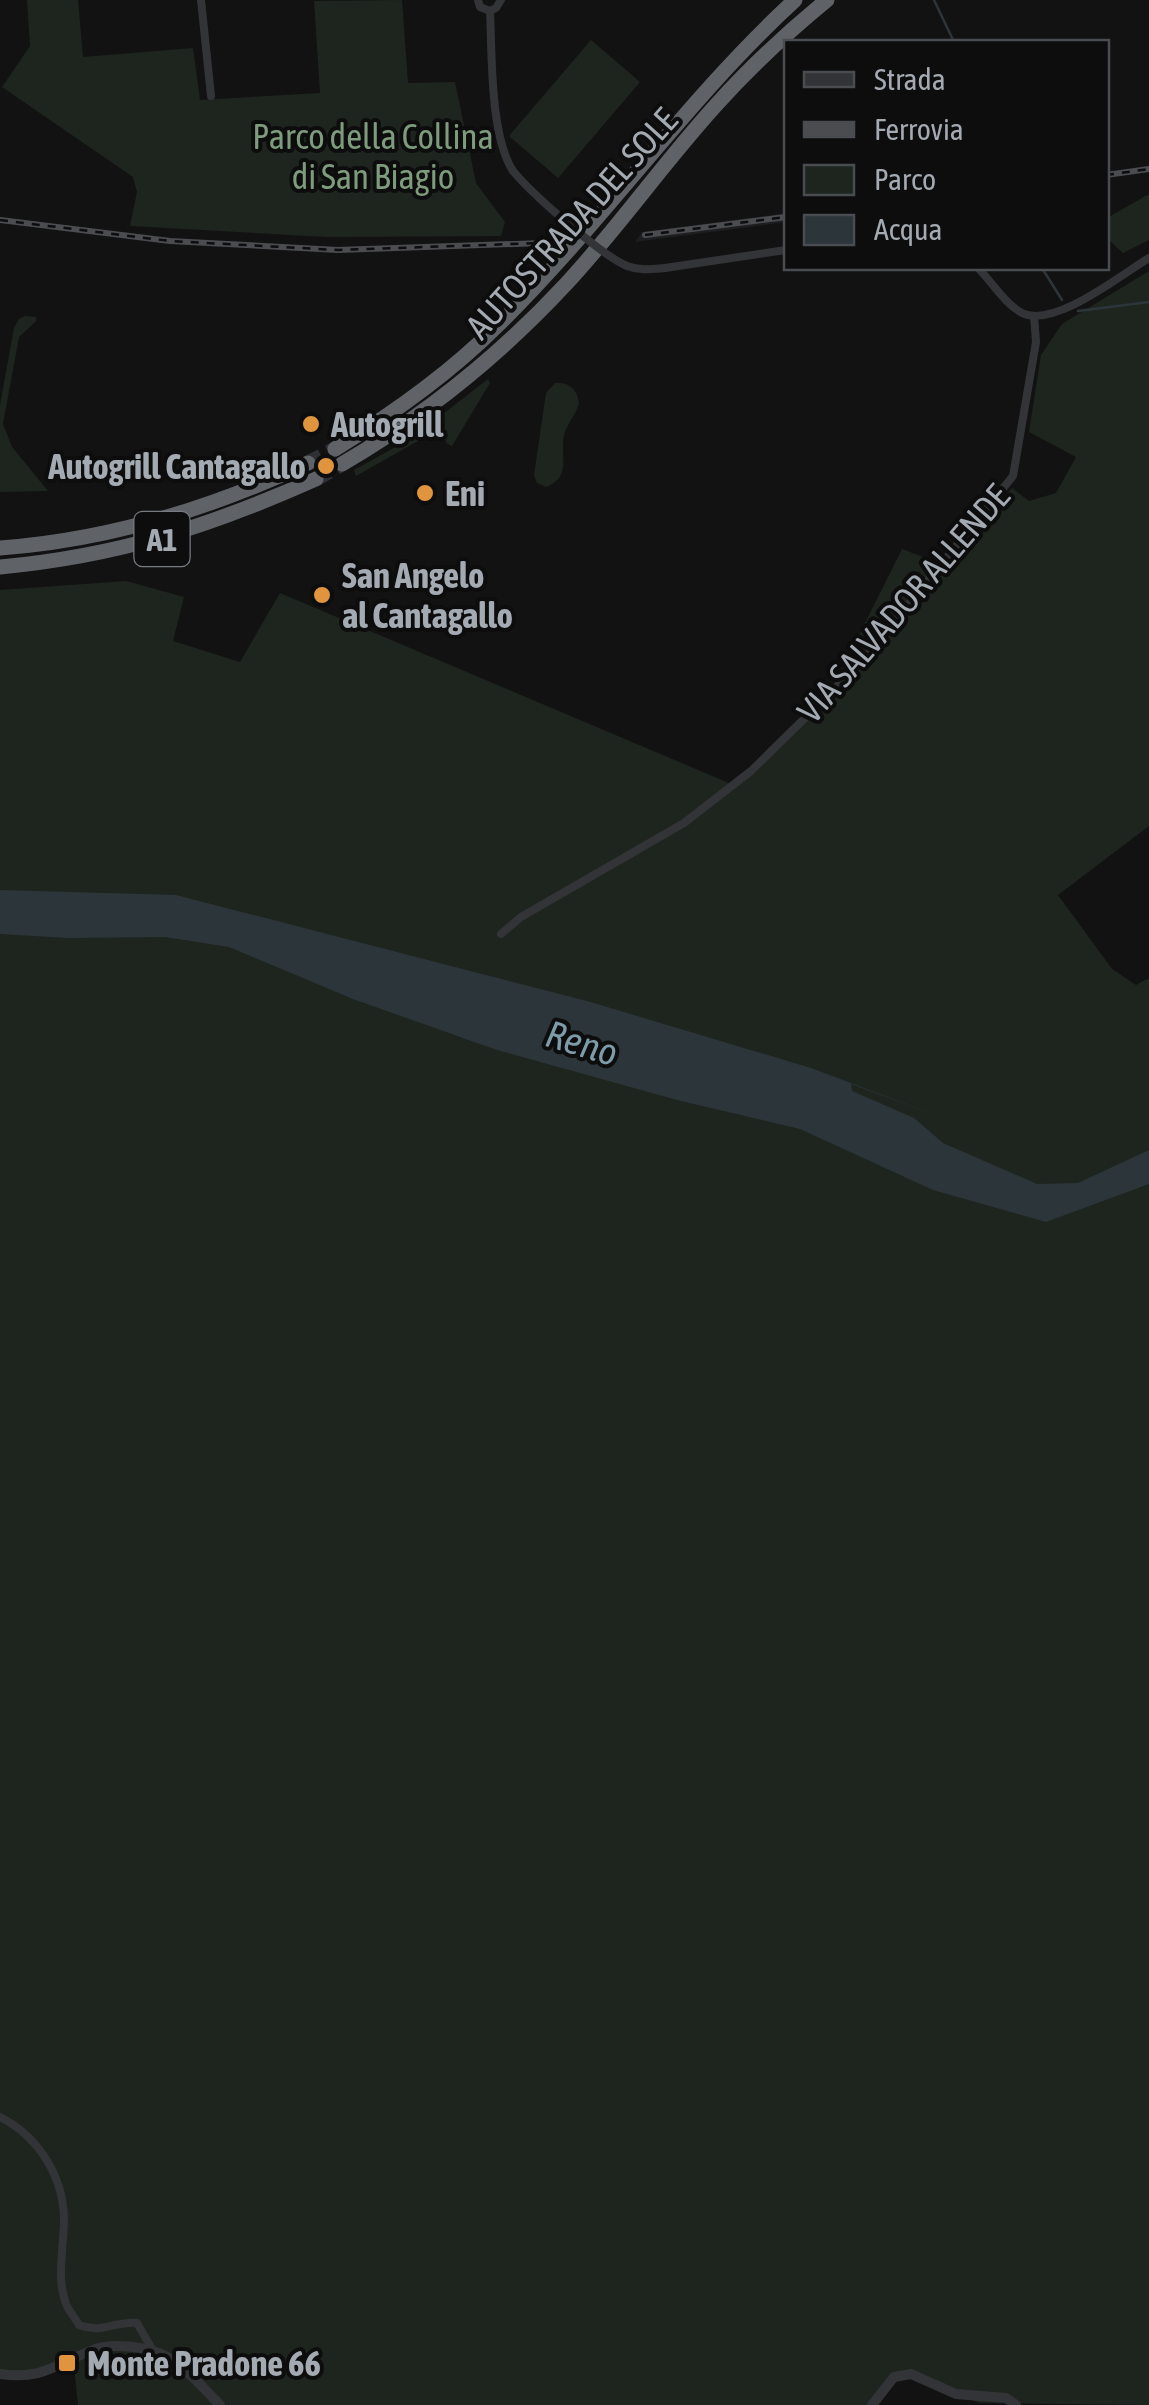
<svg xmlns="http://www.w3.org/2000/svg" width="1149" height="2405" font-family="'Asap Condensed',sans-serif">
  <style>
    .built { fill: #1e1e20 }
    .green { fill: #1e251e }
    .water { fill: #2c353a }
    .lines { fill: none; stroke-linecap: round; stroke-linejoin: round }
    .stream { stroke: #2c353a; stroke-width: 2.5 }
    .motorway-tunnel { stroke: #2f3033; stroke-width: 15; stroke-dasharray: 15 8; stroke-linecap: butt }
    .minor { stroke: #333437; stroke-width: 8 }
    .tertiary { stroke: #333437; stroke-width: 10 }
    .motorway { stroke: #5f6368; stroke-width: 15 }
    .rail-casing { stroke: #4a4c50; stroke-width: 6 }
    .rail { stroke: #0d0d0e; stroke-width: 2.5; stroke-dasharray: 8; stroke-linecap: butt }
    .minor-bridge { stroke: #333437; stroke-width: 8 }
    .poi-dot { fill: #df943d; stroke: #0d0d0e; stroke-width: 4 }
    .labels { text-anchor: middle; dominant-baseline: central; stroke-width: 8; stroke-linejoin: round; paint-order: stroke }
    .shield { fill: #0d0d0e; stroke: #777b81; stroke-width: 2.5 }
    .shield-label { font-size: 32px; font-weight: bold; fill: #a4aab2 }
    .park-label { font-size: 35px; fill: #7f9b7d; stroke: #0d0d0e }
    .street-label { font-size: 35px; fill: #a4aab2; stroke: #0d0d0e }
    .poi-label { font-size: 35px; font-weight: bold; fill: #a4aab2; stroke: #0d0d0e; text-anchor: start }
    .water-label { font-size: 38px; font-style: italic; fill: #7e9baa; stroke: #0d0d0e }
  </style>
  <rect width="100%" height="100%" fill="#121213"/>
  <path class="built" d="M786,213v9l-151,20 7,-10z"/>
  <g class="green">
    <path d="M27,0h51l5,57 110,-9 7,52 120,-7 -6,-92 88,-1 6,83 47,-1 21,101 29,39 -4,14 -174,1 -197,-11 7,-34 -4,-15 -131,-90 28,-41z"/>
    <path d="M591,40l49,42 -82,96 -49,-42z"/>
    <path d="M1149,194v46l-26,13 -16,-15v-20z"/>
    <path d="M1149,271v555l-91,69 54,74 24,16 13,-7v1427l-170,-2 -71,-33 -40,35h-790l-4,-39 -40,10 -34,-3v-1783l126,-9 58,16 -11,44 67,21 40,-69 456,193 100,-105 66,-132 45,17 65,-78 17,13 27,-8 20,-36 -47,-25 12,-77 21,-31z"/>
    <path d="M25,316l11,1v4l-17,16 -16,87 9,23 36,44 -48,1v-87l14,-77 5,-9z"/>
    <path d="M488,379l2,4 -38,63 -5,-2 -6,-16 -85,48 -2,-6 58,-32z"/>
    <path d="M555,383c15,-1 22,6 24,20 -3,12 -12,20 -15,32 -4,22 8,42 -18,52l-9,-4 -3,-8 12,-82z"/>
  </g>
  <path class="water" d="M0,890l176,5 411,106 224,67 130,49 -90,-33 1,7 62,27 29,25 94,41 41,-1 71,-33v34l-103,38 -113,-32 -133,-61 -123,-29 -180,-50 -144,-51 -124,-52 -64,-10 -97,1 -68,-4z"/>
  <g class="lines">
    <g class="stream">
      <path d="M934,0l20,42"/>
      <path d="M1042,268l20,32"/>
      <path d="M1078,311l71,-9"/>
    </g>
    <g class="motorway-tunnel">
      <path d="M308,463l27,-14"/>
      <path d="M316,479l26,-15"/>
    </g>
    <g class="minor">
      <path d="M201,0l10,96"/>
      <path d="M478,0l2,7 10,4"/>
      <path d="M490,11c2,43 0,125 23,160"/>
      <path d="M490,11l6,-3 5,-8"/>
      <path d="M665,268l121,-18"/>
      <path d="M978,268c14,14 27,36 44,45 32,16 100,-39 127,-55"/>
      <path d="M501,934l20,-17 163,-94 67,-52 110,-108 152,-187 23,-134 -2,-26"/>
      <path d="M0,2117c38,19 63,59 64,101 0,28 -8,60 2,86 3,7 9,14 13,21 22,9 36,-4 58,-2l16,28"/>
    </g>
    <g class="tertiary">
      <path d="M0,2374c40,6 54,-8 90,-23 21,-9 57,-5 77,6 19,10 38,33 53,48"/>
      <path d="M872,2405l22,-28 17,-3 45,20 50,4 10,7"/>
    </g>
    <g class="motorway">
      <path d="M335,449c59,-36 114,-75 163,-124 105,-103 188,-225 297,-325"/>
      <path d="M342,464c84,-49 158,-109 224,-180 53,-57 98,-122 151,-180 34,-38 71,-72 110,-104"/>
      <path d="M0,548c109,-8 210,-39 308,-85"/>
      <path d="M0,567c118,-11 208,-40 316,-88"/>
    </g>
    <defs>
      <g id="rail">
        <path d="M1106,175l43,-6"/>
        <path d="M0,220l170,21 168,9 204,-7"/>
        <path d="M645,235l141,-18"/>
      </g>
    </defs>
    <use href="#rail" class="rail-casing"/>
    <use href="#rail" class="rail"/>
    <path class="minor-bridge" d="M513,171c19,23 88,84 114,95 13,5 25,3 38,2"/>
  </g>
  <g class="poi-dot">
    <circle cx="311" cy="424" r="10"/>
    <circle cx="326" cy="466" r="10"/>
    <circle cx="425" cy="493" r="10"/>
    <circle cx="322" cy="595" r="10"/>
    <rect x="57" y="2353" width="20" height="20" rx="5"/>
  </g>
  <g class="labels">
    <rect class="shield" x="134.5" y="512" width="55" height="54" rx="8"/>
    <g class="shield-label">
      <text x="162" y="539">A1</text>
    </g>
    <g class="park-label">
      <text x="373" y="136">Parco della Collina<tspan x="373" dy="40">di San Biagio</tspan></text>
    </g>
    <g class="street-label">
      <text transform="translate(571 223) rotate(-48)">AUTOSTRADA DEL SOLE</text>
      <text transform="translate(903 603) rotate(-49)">VIA SALVADOR ALLENDE</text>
    </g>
    <g class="poi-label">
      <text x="331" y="424">Autogrill</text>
      <text x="306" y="466" text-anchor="end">Autogrill Cantagallo</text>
      <text x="445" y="493">Eni</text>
      <text x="342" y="575">San Angelo<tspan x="342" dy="40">al Cantagallo</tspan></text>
      <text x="87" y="2363">Monte Pradone 66</text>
    </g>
    <g class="water-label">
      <text transform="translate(582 1043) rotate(17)">Reno</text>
    </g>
  </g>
  <rect x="784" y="40" width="325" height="230" fill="#0d0d0e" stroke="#494c50" stroke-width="2.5"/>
  <rect x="804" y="72" width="50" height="15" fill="#333437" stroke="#494c50" stroke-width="2.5"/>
  <text x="874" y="90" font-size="30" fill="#a4aab2">Strada</text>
  <rect x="804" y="122" width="50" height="15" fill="#4a4c50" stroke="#494c50" stroke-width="2.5"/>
  <text x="874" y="140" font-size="30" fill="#a4aab2">Ferrovia</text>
  <rect x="804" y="165" width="50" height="30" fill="#1e251e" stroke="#494c50" stroke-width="2.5"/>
  <text x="874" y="190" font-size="30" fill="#a4aab2">Parco</text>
  <rect x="804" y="215" width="50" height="30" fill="#2c353a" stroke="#494c50" stroke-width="2.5"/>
  <text x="874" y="240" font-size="30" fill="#a4aab2">Acqua</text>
</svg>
